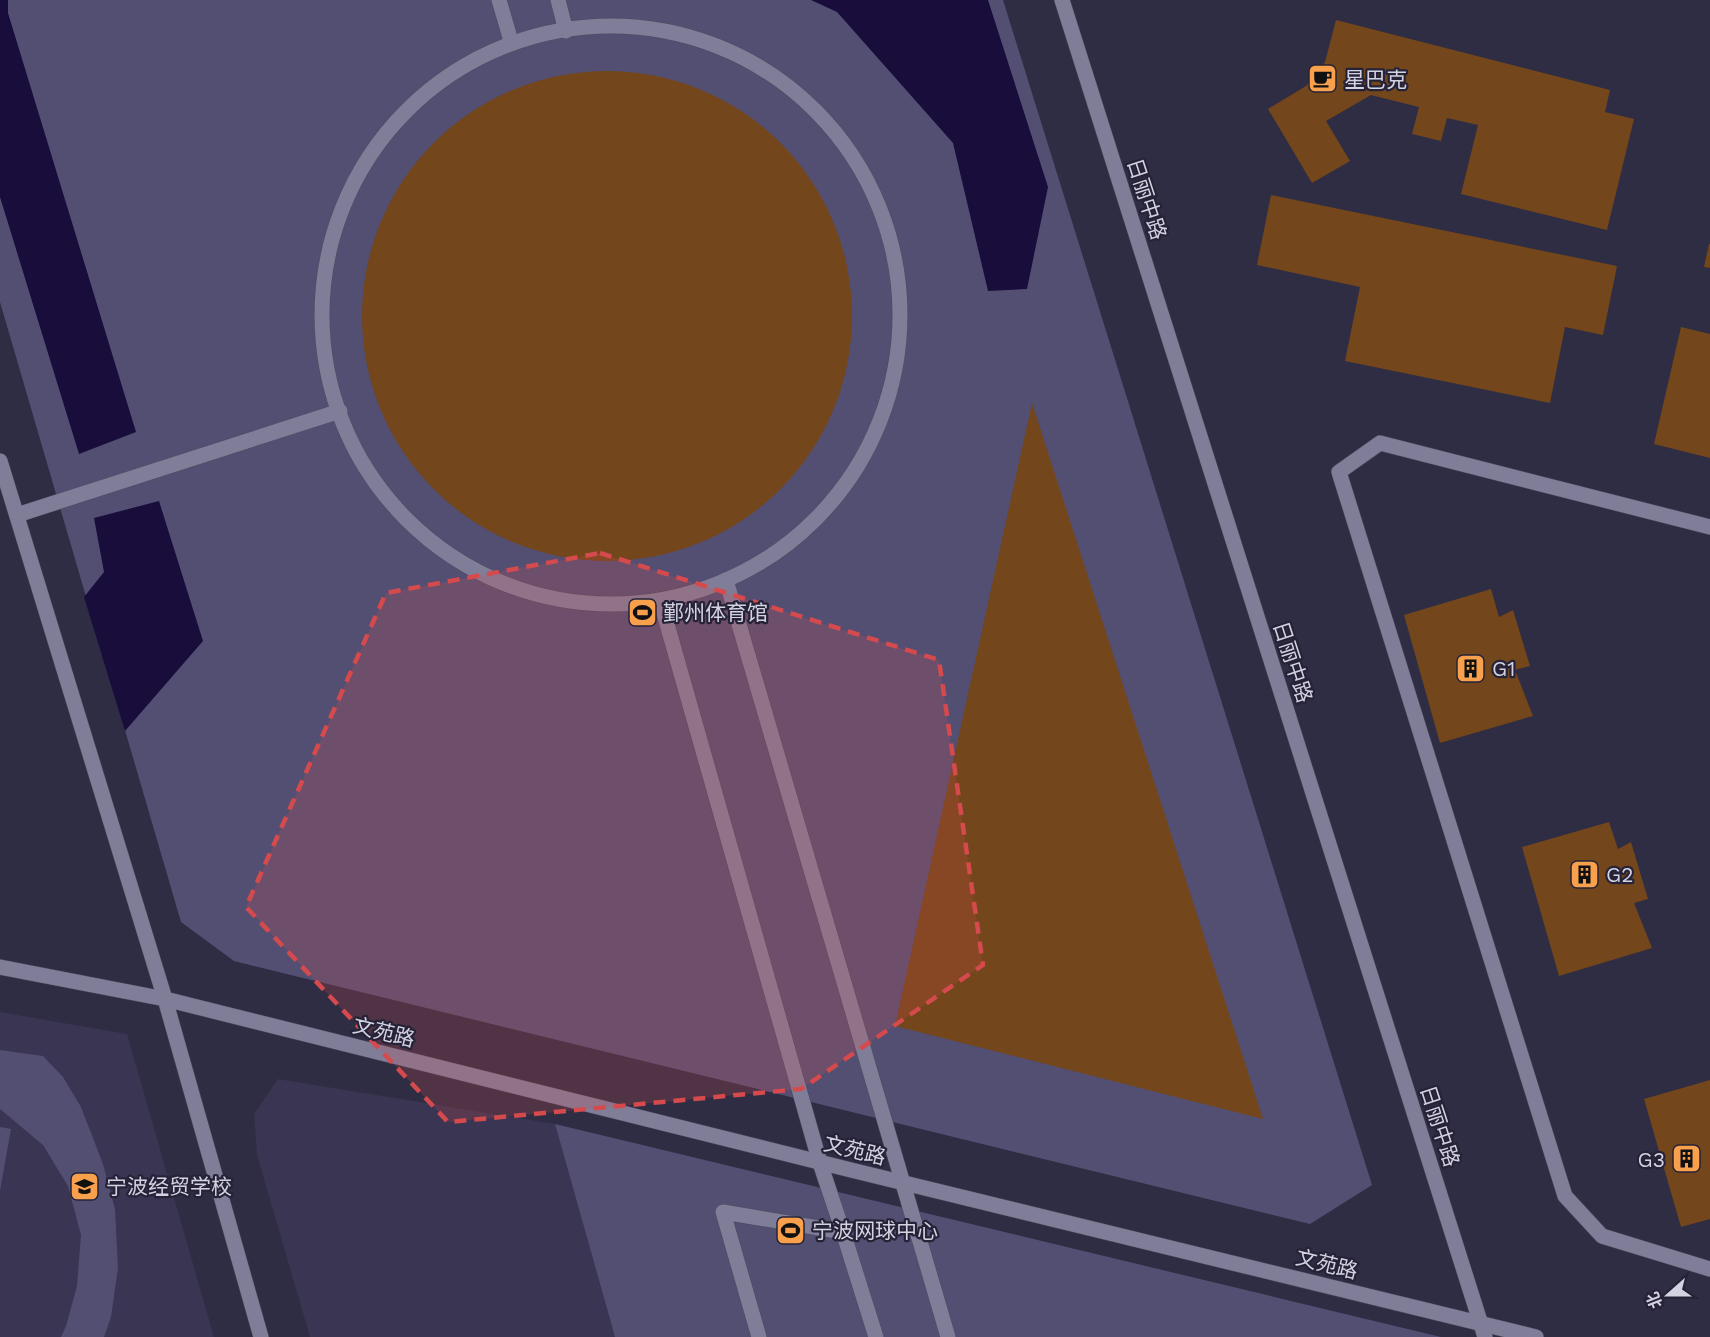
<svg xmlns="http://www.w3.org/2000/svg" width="1710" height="1337" font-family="'Work Sans','Noto Sans SC',sans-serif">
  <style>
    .built { fill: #393552 }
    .green { fill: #534f73 }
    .water { fill: #190d3c }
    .building { fill: #73461b }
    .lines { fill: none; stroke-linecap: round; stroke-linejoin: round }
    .service-casing { stroke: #4c4a5c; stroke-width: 16 }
    .minor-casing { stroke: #4c4a5c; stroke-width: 16 }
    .tertiary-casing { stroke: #4c4a5c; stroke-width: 16 }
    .secondary-casing { stroke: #4c4a5c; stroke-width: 16 }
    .service { stroke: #7f7d98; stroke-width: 15 }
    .minor { stroke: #7f7d98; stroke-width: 15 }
    .tertiary { stroke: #7f7d98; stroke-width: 15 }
    .secondary { stroke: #7f7d98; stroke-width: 15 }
    .marked { fill: #d54a4d; fill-opacity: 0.2; stroke: #d54a4d; stroke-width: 4.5; stroke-dasharray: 12 8; stroke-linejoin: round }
    .labels { text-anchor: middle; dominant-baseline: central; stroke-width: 4.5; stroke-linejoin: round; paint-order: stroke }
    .poi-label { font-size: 21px; fill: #d3d2e0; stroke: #262339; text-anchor: start }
    .street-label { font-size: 21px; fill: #d3d2e0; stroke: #262339 }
  </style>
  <rect width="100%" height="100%" fill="#2f2d43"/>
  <g class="built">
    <path d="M0,1012l127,22 87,303h-214z"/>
    <path d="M278,1079l277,45 60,213h-305l-53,-182 -3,-41z"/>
  </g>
  <g class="green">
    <path d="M0,0h1003l369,1185 -62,39 -1076,-263 -53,-39 -181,-620z"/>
    <path d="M0,1050l43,6 20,21 18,30 22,57 12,45 3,59 -7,49 -7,20h-43l5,-11 11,-40 4,-51 -13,-49 -25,-41 -43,-36z"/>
    <path d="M555,1124l886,213h-826z"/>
    <path d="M0,1127l11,2 -11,62z"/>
  </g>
  <g class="water">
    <path d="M0,0h8v13l128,419 -57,22 -79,-257z"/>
    <path d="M811,0h177l60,187 -21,102 -39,2 -35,-148 -116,-131z"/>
    <path d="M159,501l44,140 -78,90 -41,-134 20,-25 -10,-54z"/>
  </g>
  <g class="building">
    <path d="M1336,20l274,70 -5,22 29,7 -27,111 -146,-36 17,-69 -31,-7 -6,23 -29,-7 7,-27 -48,-12 -45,26 24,40 -38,22 -44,-74 38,-23 19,-24z"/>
    <circle cx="607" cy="316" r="245"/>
    <path d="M1271,195l346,71 -14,69 -38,-8 -15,76 -205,-42 15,-74 -103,-22z"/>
    <path d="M1709,244h1v24l-6,-1z"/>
    <path d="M1681,327l29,7v124l-56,-14z"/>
    <path d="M1032,403l231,716 -368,-93z"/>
    <path d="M1491,589l8,28 14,-7 17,56 -15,4 18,46 -93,27 -36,-128z"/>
    <path d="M1609,822l9,27 13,-7 17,57 -14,4 18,45 -93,28 -37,-129z"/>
    <path d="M1710,1080v139l-29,8 -37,-128z"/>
  </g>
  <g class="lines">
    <defs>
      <g id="service">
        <path d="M499,0l12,41"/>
        <path d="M558,0l8,31"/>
        <circle cx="611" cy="315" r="289"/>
        <path d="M17,515l323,-104"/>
        <path d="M726,580l222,757"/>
        <path d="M661,603l159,560 23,69"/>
        <path d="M759,1337l-36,-125 120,20 33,105"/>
      </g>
      <path id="minor" d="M1710,527l-330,-84 -41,29 226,724 37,40 108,33"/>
      <g id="tertiary">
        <path d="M0,461l165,538 686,171 685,167"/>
        <path d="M0,967l165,32 96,338"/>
      </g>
      <path id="secondary" d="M1062,0l423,1337"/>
    </defs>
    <use href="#service" class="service-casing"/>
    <use href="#minor" class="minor-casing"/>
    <use href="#tertiary" class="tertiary-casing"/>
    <use href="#secondary" class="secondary-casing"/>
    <use href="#service" class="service"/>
    <use href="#minor" class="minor"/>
    <use href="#tertiary" class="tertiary"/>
    <use href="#secondary" class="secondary"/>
  </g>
  <path class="marked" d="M600,553l339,107 44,305 -182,124 -353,33 -202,-215 140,-314z"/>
  <defs>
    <symbol id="cafe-square" viewBox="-11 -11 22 22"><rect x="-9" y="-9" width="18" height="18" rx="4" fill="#f9a04d" stroke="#262339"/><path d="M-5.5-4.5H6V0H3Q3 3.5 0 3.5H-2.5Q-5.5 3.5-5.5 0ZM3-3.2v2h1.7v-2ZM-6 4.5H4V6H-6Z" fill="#111"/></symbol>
    <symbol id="stadium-square" viewBox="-11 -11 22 22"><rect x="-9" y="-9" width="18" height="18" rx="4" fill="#f9a04d" stroke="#262339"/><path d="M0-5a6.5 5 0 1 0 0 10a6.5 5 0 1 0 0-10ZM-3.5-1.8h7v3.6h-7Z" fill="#111"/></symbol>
    <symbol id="building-square" viewBox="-11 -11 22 22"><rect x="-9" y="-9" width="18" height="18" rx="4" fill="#f9a04d" stroke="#262339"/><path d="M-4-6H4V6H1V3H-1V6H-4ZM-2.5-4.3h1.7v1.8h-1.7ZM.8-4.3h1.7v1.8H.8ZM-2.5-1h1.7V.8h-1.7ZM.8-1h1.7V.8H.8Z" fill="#111"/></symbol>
    <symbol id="school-square" viewBox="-11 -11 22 22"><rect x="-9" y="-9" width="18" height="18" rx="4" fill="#f9a04d" stroke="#262339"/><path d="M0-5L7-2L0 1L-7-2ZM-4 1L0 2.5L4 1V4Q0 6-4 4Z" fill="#111"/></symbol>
  </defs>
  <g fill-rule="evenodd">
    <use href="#cafe-square" x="1306" y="62" width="33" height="33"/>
    <use href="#stadium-square" x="626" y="596" width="33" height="33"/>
    <use href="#building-square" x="1454" y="652" width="33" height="33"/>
    <use href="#building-square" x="1568" y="858" width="33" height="33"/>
    <use href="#building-square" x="1670" y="1142" width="33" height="33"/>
    <use href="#school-square" x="68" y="1170" width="33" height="33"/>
    <use href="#stadium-square" x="774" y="1214" width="33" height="33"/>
  </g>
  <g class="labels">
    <g class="poi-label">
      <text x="1344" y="79">星巴克</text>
      <text x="663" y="612">鄞州体育馆</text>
      <text x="1492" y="668">G1</text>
      <text x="1606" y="874">G2</text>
      <text x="1665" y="1159" text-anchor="end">G3</text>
      <text x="106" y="1186">宁波经贸学校</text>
      <text x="812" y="1230">宁波网球中心</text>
    </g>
    <g class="street-label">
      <text transform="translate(1147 199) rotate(72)">日丽中路</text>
      <text transform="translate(1293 662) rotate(72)">日丽中路</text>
      <text transform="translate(384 1032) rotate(14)">文苑路</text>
      <text transform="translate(1440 1126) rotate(72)">日丽中路</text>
      <text transform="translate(855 1150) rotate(14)">文苑路</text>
      <text transform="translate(1327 1264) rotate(14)">文苑路</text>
    </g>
  </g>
  <g transform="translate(1668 1295) rotate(249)" stroke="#262339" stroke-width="4.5" paint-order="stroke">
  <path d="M0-4.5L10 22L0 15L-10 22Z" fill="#d3d2e0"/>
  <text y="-9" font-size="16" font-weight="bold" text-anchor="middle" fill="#d3d2e0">北</text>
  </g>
</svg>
